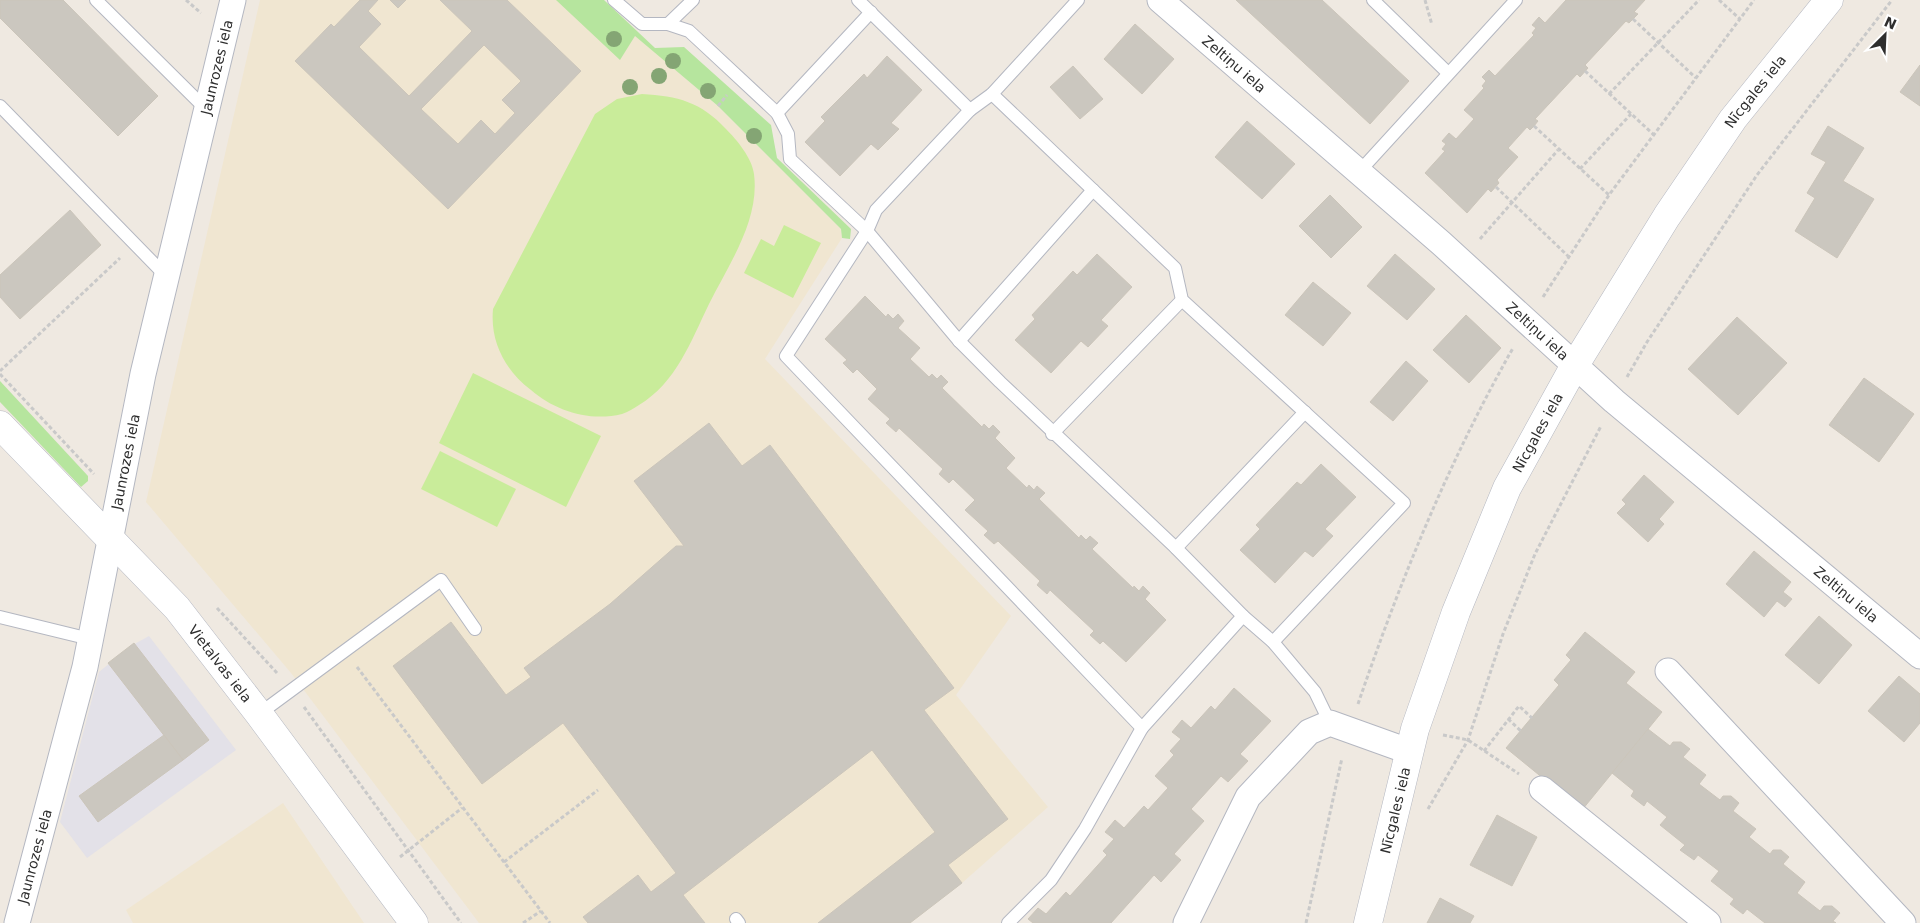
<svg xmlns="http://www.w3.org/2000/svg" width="1920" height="923" font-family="'DejaVu Sans',sans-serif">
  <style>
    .industrial { fill: #e3e1e8 }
    .education { fill: #f0e6d1 }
    .green { fill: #b6e59e }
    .pitch { fill: #c9ec9a }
    .building { fill: #cbc7bf; stroke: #cbc5ba; fill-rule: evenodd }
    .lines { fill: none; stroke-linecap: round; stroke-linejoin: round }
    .lane-casing { stroke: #b4b7c1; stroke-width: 14 }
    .street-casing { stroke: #b4b7c1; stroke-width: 27 }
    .secondary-casing { stroke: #b4b7c1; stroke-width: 29 }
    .path { stroke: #c9c9c9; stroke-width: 3; stroke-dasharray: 4 2.5; stroke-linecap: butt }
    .lane { stroke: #fff; stroke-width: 12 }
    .street { stroke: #fff; stroke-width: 25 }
    .secondary { stroke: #fff; stroke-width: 28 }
    .tree { fill: #84a574 }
    .labels { text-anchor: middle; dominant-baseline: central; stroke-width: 4; stroke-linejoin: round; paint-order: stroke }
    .street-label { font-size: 14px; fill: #2e2e2e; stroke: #fff }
  </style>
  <rect width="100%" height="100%" fill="#efe9e1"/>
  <path class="industrial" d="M149,636l87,114 -149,108 -27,-36 39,-150 32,-26z"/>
  <g class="education">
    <path d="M260,0h333l125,106 123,123 1,9 -77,121 246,257 -55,79 92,112 -86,76 -52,40h-431l-188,-250 -145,-171z"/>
    <path d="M283,803l81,120h-231l-7,-13z"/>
  </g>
  <g class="green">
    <path d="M556,0h48l51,48 29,-1 87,78 6,33 74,71 -1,10 -8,-1 -1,-9 -123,-123 -83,-70 -15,24z"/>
    <path d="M0,381l88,95v5l-7,6 -81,-85z"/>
  </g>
  <g class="pitch">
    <path d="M642,94c36,2 59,8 84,35 11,11 26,29 28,45 6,46 -25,90 -45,130 -18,37 -33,79 -70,101 -5,3 -11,7 -17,9 -32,8 -67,-3 -91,-24 -26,-20 -41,-48 -38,-81l102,-195 22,-15z"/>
    <path d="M784,225l37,18 -28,55 -49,-25 17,-34 13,7z"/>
    <path d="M473,373l128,63 -35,71 -127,-64z"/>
    <path d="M440,451l76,38 -19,38 -76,-38z"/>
  </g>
  <g class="building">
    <path d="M0,0h63l95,96 -40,40 -118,-118z"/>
    <path d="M360,0h18l-10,11 13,13 -22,23 50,49 63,-65 -32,-31h67l74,71 -133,138 -153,-148 36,-37 3,3zM484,45l37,36 -19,19 13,13 -20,21 -14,-14 -23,24 -37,-35z"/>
    <path d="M390,0h16l-8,8z"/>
    <path d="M1236,0h86l87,81 -39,43z"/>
    <path d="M1566,0h79l-11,12 4,2 -9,9 -3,-2 -41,44 3,3 -8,9 -3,-3 -42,45 3,2 -4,5 -4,4 -3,-3 -19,21 10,9 -21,23 2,3 -8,9 -3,-3 -21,24 -42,-40 20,-22 -3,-2 4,-5 -4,-3 7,-8 7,6 18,-20 -10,-9 20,-22 -2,-2 4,-5 -4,-4 7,-7 6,6 39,-41 -2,-2 4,-5 -4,-3 7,-8 6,6z"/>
    <path d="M1135,24l39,35 -32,35 -38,-35z"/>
    <path d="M887,56l35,34 -31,33 8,6 -21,21 -7,-6 -31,32 -35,-34 20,-21 -4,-4 43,-43 3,4z"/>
    <path d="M1920,65v41l-20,-14z"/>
    <path d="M1073,66l30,33 -23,20 -30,-32z"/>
    <path d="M1247,121l48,43 -33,35 -47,-42z"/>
    <path d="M1828,126l36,22 -21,33 31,18 -37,59 -42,-27 20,-33 -8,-5 19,-31 -15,-8z"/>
    <path d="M1330,195l32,32 -31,31 -32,-32z"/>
    <path d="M70,210l31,35 -81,74 -20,-22v-22z"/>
    <path d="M1097,254l35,33 -31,33 7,6 -20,21 -7,-6 -30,32 -36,-33 20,-21 -3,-4 41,-44 4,4z"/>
    <path d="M1395,254l40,35 -28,31 -40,-34z"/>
    <path d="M1313,282l38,31 -28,33 -38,-31z"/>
    <path d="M865,296l21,21 2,-3 5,5 5,-5 6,7 -6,7 22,20 -10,11 19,18 3,-3 5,5 4,-4 7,7 -6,6 40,39 2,-3 5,5 4,-4 7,7 -5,6 20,20 -9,10 21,20 2,-3 5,5 3,-4 8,7 -6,6 40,39 2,-3 5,5 4,-4 8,7 -6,6 41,39 1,-2 5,5 4,-5 7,7 -5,6 21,21 -40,42 -23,-21 -3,3 -10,-9 4,-4 -44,-41 -3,4 -10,-9 3,-4 -42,-40 -4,3 -10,-9 4,-4 -23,-21 10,-10 -22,-21 -4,4 -10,-9 4,-5 -44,-41 -3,4 -10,-9 4,-4 -22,-20 9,-10 -20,-20 -4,4 -10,-10 4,-3 -22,-21z"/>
    <path d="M1466,315l35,33 -32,35 -36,-33z"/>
    <path d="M1737,317l50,46 -49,52 -50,-46z"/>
    <path d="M1406,361l22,20 -35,40 -23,-19z"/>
    <path d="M1864,378l50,36 -35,48 -50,-37z"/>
    <path d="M709,423l33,43 28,-21 184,243 -30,22 84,109 -60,46 14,18 -52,40h-92l117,-91 -63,-82 -189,145 22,28h-117l-5,-6 55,-42 13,17 25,-19 -113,-150 -81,61 -89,-118 58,-44 55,73 25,-18 -7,-9 86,-64 66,-58h8l-50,-65z"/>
    <path d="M1321,464l35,33 -31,32 8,7 -20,21 -8,-6 -30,32 -35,-33 20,-21 -4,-4 41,-43 4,3z"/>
    <path d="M1644,475l30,27 -15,17 5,5 -16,18 -31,-29 9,-9 -4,-4z"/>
    <path d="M1754,551l37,31 -8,10 9,7 -7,8 -8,-6 -13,16 -38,-33z"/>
    <path d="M1819,616l33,29 -33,39 -34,-29z"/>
    <path d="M1585,632l50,40 -9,11 36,29 -80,98 -76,-62 53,-63 -5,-5 17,-20 -5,-5z"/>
    <path d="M134,643l75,97 -26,20 -75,-97z"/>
    <path d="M1899,676l21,18v29l-16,19 -36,-31z"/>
    <path d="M1234,688l37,33 -31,33 8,7 -20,21 -7,-6 -30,33 13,12 -30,33 7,6 -20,22 -7,-7 -43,48h-78l-5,-4 10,-11 8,6 20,-22 4,4 37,-41 -4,-4 11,-12 -9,-7 10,-12 9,8 20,-22 4,4 20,-22 -13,-12 19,-21 -4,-4 11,-12 -9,-7 10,-12 9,8 20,-22 4,4z"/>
    <path d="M1648,729l22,17 3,-4h8l9,7 -7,8 23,18 -7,9 21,16 3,-4h8l8,7 -6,8 23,18 -7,8 21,17 3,-4h8l8,7 -6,7 22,18 -8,11 23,18 4,-5h8l8,7 -7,8 3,2h-71l-18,-14 -4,5 -13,-10 4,-5 -23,-18 8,-10 -21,-16 -4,5 -14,-10 5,-5 -25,-20 7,-8 -20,-16 -3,5 -13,-10 3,-5 -22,-18z"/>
    <path d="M164,735l19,25 -85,62 -19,-26z"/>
    <path d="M1497,815l40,22 -25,49 -42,-21z"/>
    <path d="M1440,898l34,18 -4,7h-43z"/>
  </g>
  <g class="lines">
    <defs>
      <g id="lane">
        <path d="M96,0l111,110"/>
        <path d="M614,0l28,24h26l21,7 88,82 11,21 2,25 77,72 92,110 41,41 176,166 67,68 30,26 42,50 15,31"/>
        <path d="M858,0l112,110"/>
        <path d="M1078,0l-86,94 -22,16 -94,100 -9,21 -81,125 356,372 101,-112"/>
        <path d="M1373,0l75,73"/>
        <path d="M668,24l25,-24"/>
        <path d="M992,94l183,174 7,32 222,203 -131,139"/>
        <path d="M0,106l167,171"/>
        <path d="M777,113l94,-101"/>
        <path d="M1358,173l158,-173"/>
        <path d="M959,341l134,-151"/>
        <path d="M1052,434l130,-134"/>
        <path d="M1176,548l129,-136"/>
        <path d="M0,617l90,22"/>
        <path d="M259,714l182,-134 34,49"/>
        <path d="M736,919l3,4"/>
        <path d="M1008,923l43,-43 34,-51 57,-101"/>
      </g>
      <g id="street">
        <path id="s1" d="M1160,0l281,243 173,158 306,255"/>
        <path d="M1668,671l235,252"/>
        <path d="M1542,789l166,134"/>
        <path id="s2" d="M17,923l68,-256 58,-293 90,-374"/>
        <path d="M1186,923l62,-126 61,-65 21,-9 78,28"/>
      </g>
      <g id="secondary">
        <path id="s3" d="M0,425l177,183 82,106 155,209"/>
        <path id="s4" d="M1368,923l47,-194 41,-117 51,-124 68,-123 92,-149 66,-97 96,-119"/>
      </g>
    </defs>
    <use href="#lane" class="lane-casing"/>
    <use href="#street" class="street-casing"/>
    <use href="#secondary" class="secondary-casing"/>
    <g class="path">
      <path d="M186,0l15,13"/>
      <path d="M1425,0l7,25"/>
      <path d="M1719,0l21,19"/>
      <path d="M1633,19l63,59"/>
      <path d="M1585,71l69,64"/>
      <path d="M1609,94l90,-94"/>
      <path d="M718,106l9,-11"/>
      <path d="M1534,126l75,69"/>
      <path d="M1580,169l51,-55"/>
      <path d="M1496,187l73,70"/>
      <path d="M1480,239l78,-89"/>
      <path d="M1543,297l66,-102 145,-195"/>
      <path d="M0,371l120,-113"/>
      <path d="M0,374l94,100"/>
      <path d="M1627,377l20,-35 110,-167 135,-175"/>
      <path d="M217,608l60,65"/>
      <path d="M357,667l193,256"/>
      <path d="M1358,704c42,-123 91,-243 155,-356"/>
      <path d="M304,707l157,216"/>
      <path d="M1508,719l13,12"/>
      <path d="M1443,735l25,5 51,34"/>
      <path d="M1484,751l35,-45 13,12"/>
      <path d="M1428,809l40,-69 35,-106 32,-80 66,-128"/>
      <path d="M400,857l62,-49"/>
      <path d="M504,862l94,-72"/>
      <path d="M523,923l18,-12"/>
      <path d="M1306,923l36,-165"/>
    </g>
    <use href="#lane" class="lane"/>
    <use href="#street" class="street"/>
    <use href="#secondary" class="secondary"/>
  </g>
  <g class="tree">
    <circle cx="614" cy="39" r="8"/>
    <circle cx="673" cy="61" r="8"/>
    <circle cx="659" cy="76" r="8"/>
    <circle cx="630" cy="87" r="8"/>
    <circle cx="708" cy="91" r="8"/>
    <circle cx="754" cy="136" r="8"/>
  </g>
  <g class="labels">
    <g class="street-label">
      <text stroke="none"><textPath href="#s1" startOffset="98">Zeltiņu iela</textPath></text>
      <text stroke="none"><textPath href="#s2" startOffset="879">Jaunrozes iela</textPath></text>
      <text stroke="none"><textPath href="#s4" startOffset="926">Nīcgales iela</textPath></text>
      <text stroke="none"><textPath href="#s1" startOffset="502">Zeltiņu iela</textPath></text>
      <text stroke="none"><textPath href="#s4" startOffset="521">Nīcgales iela</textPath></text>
      <text stroke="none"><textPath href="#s2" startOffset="474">Jaunrozes iela</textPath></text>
      <text stroke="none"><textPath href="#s1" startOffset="908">Zeltiņu iela</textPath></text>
      <text stroke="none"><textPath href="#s3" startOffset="325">Vietalvas iela</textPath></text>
      <text stroke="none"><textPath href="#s4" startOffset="116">Nīcgales iela</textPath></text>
      <text stroke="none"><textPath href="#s2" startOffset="69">Jaunrozes iela</textPath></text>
    </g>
  </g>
  <g transform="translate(1885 35) rotate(24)" stroke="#ffffff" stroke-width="4" paint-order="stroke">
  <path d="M0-4L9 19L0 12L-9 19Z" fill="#2e2e2e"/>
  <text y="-8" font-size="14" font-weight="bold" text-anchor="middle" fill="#2e2e2e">N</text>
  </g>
</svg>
